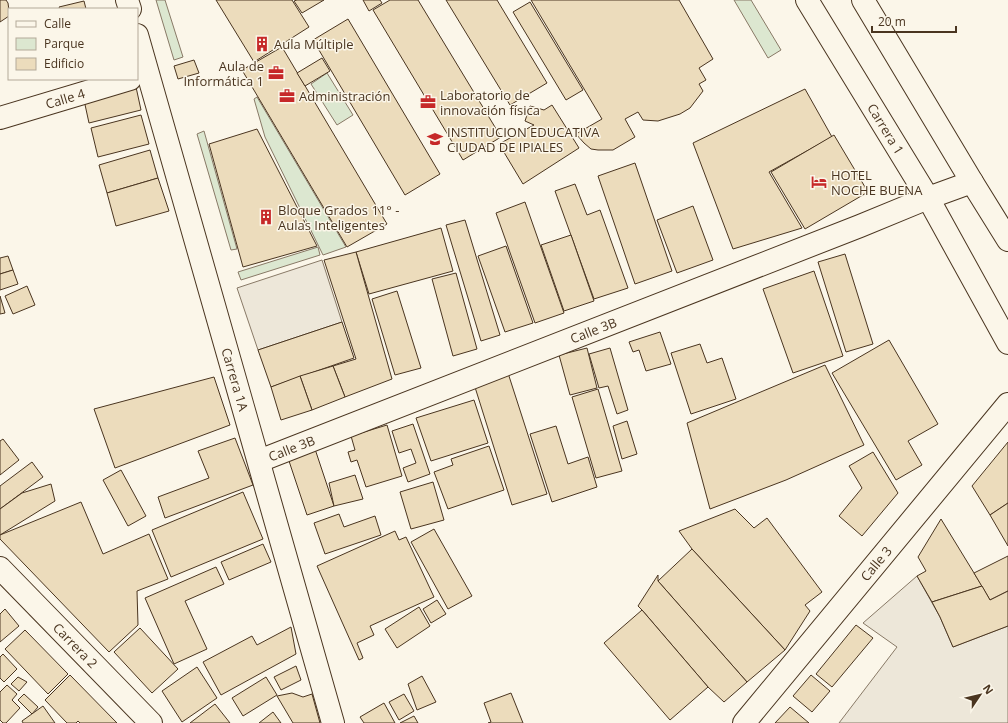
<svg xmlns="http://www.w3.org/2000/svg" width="1008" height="723" font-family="'Open Sans',sans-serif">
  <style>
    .green { fill: #dce7d0; stroke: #887966 }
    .parking { fill: #ede7d9; stroke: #887966 }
    .building { fill: #ecdcbc; stroke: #4a3520 }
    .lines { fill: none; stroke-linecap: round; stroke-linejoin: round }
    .minor-casing { stroke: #4a3520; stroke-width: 24 }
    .major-casing { stroke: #4a3520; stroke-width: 24 }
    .minor { stroke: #fbf6e9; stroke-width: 22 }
    .major { stroke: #fbf6e9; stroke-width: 22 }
    .labels { text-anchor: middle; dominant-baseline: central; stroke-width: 3; stroke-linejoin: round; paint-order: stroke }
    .poi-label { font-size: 13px; fill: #4a3520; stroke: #fbf6e9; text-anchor: start }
    .street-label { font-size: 13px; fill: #4a3520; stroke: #fbf6e9 }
  </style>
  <rect width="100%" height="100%" fill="#fbf6e9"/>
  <g class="green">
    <path d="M156,0h9l18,57 -9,3z"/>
    <path d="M734,0h17l30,50 -13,8z"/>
    <path d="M327,73l26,42 -16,10 -26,-41z"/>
    <path d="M257,97l89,150 -23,8 -58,-118 -11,-38z"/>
    <path d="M204,131l33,118 -6,1 -34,-116z"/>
    <path d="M318,247l2,8 -79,25 -3,-8z"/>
  </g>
  <g class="parking">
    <path d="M322,260l20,62 -84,28 -21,-62z"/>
    <path d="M917,576l23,41 13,30 55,-21v97h-169l58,-76 -34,-24z"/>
  </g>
  <g class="building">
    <path d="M0,0h6l2,3 1,8v5l-9,6z"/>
    <path d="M216,0h76l17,27 -55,35z"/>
    <path d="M297,0h27l-22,13 -8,-12z"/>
    <path d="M363,0h17l2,3 -13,8z"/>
    <path d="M390,0h28l83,137 -38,23 -90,-150z"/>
    <path d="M446,0h51l50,83 -37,22z"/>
    <path d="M531,0h148l34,59 -14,9 7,12 -7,4 4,7 -13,17 -10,6 -22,7 -15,-1 -5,-8 -13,7 10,18 -22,13h-15l-7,-1 -7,-6 -8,-9 26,-15z"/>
    <path d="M84,1l2,8h-26l-1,-2z"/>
    <path d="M530,2l53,88 -17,10 -53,-88z"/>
    <path d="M348,19l92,155 -35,21 -92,-155z"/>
    <path d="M282,47l105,177 -40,23 -105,-177z"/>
    <path d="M322,58l8,13 -25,15 -8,-13z"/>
    <path d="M194,60l5,13 -21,6 -4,-13z"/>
    <path d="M136,87l5,23 -52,13 -5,-23z"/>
    <path d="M805,89l27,48 -63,35 33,56 -69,21 -40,-106z"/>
    <path d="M552,105l27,43 -56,36 -24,-40 35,-19 -9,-4 5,-15 14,4z"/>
    <path d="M141,115l8,29 -51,13 -7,-29z"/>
    <path d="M257,129l60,117 -74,21 -34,-123z"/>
    <path d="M834,135l34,57 -63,37 -34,-57z"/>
    <path d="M150,150l8,28 -51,15 -8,-28z"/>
    <path d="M635,163l37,108 -37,13 -37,-108z"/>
    <path d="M158,178l11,33 -53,15 -9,-33z"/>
    <path d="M575,184l12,31 13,-5 28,78 -34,11 -39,-108z"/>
    <path d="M525,202l39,111 -29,10 -39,-110z"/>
    <path d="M693,206l20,54 -36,13 -20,-53z"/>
    <path d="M465,220l35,115 -19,6 -35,-116z"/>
    <path d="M441,228l12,43 -84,23 -13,-42z"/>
    <path d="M571,235l23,66 -30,10 -23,-66z"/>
    <path d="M506,246l27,77 -28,9 -27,-76z"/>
    <path d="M356,252l36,127 -47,18 -12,-31 23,-7 -32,-99z"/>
    <path d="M845,254l28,90 -27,8 -28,-90z"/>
    <path d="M8,256l5,14 -13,4v-16z"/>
    <path d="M13,270l5,14 -18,6v-16z"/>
    <path d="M814,271l29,85 -50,17 -30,-84z"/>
    <path d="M456,273l21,76 -24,7 -21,-77z"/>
    <path d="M27,286l8,19 -22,9 -8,-18z"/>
    <path d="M397,291l24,77 -26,7 -23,-76z"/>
    <path d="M0,296l5,17 -5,1z"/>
    <path d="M342,322l12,36 -83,29 -13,-37z"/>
    <path d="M660,332l11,32 -25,7 -7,-21 -6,2 -4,-10z"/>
    <path d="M889,340l49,84 -30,17 14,24 -26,15 -64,-107z"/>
    <path d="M700,344l7,19 15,-5 14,41 -45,15 -20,-61z"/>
    <path d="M587,348l10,40 -27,7 -11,-40z"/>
    <path d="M610,348l18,62 -11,4 -9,-28 -9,2 -10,-34z"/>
    <path d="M825,365l39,80 -78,35 -76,29 -23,-86z"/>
    <path d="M333,366l12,31 -33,13 -12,-34z"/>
    <path d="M508,373l39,121 -35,11 -38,-121z"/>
    <path d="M300,376l12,34 -31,10 -10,-33z"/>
    <path d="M214,377l16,48 -115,43 -21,-59z"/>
    <path d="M598,389l24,82 -26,7 -24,-81z"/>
    <path d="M474,400l14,43 -57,18 -15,-43z"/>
    <path d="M627,421l10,33 -15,5 -9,-33z"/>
    <path d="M413,424l17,50 -22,8 -5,-14 13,-5 -5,-14 -12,4 -7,-22z"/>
    <path d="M387,425l15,51 -36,11 -9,-27 -6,2 -3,-10 7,-2 -4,-14z"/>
    <path d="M556,426l12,38 20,-7 9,30 -45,15 -22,-68z"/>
    <path d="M235,438l18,47 -88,33 -7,-21 51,-19 -11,-27z"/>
    <path d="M3,439l16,21 -19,15v-34z"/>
    <path d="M1008,442v61l-18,12 -18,-29z"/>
    <path d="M489,446l15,44 -56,19 -14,-37 19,-7 -2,-6z"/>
    <path d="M315,449l19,57 -27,9 -19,-57z"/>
    <path d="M873,452l25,41 -36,43 -23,-20 23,-28 -13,-22z"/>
    <path d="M32,462l11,15 -43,32v-23z"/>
    <path d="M121,470l25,46 -18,10 -25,-46z"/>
    <path d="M355,475l8,24 -29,7 -5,-23z"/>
    <path d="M433,482l11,38 -33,9 -11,-37z"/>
    <path d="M51,484l4,17 -55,34v-26l22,-16z"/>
    <path d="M243,492l20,47 -92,38 -19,-47z"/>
    <path d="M81,502l22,52 46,-20 19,45 -31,12 1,34 -29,27 -109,-113v-4z"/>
    <path d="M1008,503v43l-18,-31z"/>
    <path d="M735,509l19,19 13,-10 55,74 -17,13 5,6 -25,39 -93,-101 -13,-18z"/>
    <path d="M339,514l5,13 31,-11 6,19 -56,19 -11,-31z"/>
    <path d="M941,519l41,67 -50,16 -15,-26 9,-5 -8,-14z"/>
    <path d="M434,529l38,67 -24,13 -37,-67z"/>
    <path d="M395,531l4,9 7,-3 28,60 -64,29 4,9 -17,8 6,15 -4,2 -42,-94z"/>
    <path d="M263,544l8,18 -42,18 -8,-18z"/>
    <path d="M692,549l93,101 -38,32 -89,-101z"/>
    <path d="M1008,556v35l-18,9 -16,-27z"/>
    <path d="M216,567l8,17 -39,17 22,48 -33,15 -29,-66z"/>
    <path d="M658,575v6l89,101 -23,20 -16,-15 -66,-77 -4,-4z"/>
    <path d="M982,586l8,14 18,-9v35l-55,21 -13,-30 -8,-15z"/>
    <path d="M437,600l9,14 -15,9 -8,-14z"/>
    <path d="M419,607l11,19 -33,22 -12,-19z"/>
    <path d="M5,609l14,17 -19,16v-28z"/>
    <path d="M642,610l66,77 -38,33 -66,-77z"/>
    <path d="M856,625l17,13 -41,49 -16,-13z"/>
    <path d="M291,627l5,27 -75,41 -18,-33 49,-26 5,9z"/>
    <path d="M140,628l38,41 -26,24 -38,-41z"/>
    <path d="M25,630l43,44 -20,20 -43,-45z"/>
    <path d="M3,654l14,15 -13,13 -4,-4v-21z"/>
    <path d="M296,666l5,14 -20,10 -7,-13z"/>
    <path d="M197,667l20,31 -35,24 -20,-31z"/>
    <path d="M70,675l47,48h-37l-2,-2 -2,2h-9l-22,-23z"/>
    <path d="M811,675l19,16 -18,21 -19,-16z"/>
    <path d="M422,676l14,26 -19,8 -9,-26z"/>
    <path d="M18,677l9,5 -8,9 -8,-7z"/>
    <path d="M266,677l11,18 -34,21 -11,-18z"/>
    <path d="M7,685l10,9 -5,6 8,8 -14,15h-3l-3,-3v-28z"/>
    <path d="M292,693l11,4 9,-3 8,29h-27l-16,-27z"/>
    <path d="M511,693l12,30h-35l3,-1 -7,-19z"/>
    <path d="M24,694l14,13 -6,7 -14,-14z"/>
    <path d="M404,694l10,17 -15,9 -10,-18z"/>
    <path d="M384,703l11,20h-31l-4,-6z"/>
    <path d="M215,704l15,19h-40z"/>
    <path d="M43,706l12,17h-32l-1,-2z"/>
    <path d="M790,707l19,16h-34z"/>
    <path d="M273,712l8,11h-22z"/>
    <path d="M414,716l4,7h-18z"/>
  </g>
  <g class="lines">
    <defs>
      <g id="minor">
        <path d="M127,0l3,9"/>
        <path id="s1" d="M137,35l196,688"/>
        <path id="s2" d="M0,118l130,-39"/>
        <path id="s3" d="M259,461l601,-235 68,-28 44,-16"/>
        <path id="s4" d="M0,568l151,155"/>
        <path id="s5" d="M744,723l264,-319"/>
      </g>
      <g id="major">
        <path id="s6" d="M807,0l121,198 80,145"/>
        <path d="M863,0l109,182 36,58"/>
      </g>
    </defs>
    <use href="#minor" class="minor-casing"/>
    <use href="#major" class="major-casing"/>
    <use href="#minor" class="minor"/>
    <use href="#major" class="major"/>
  </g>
  <defs>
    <symbol id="building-bare" viewBox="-9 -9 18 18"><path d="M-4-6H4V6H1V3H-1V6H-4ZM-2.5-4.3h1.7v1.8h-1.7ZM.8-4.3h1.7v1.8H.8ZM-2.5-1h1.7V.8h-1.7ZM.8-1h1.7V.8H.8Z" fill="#c62828" stroke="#fbf6e9" stroke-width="2.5" paint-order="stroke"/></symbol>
    <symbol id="office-bare" viewBox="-9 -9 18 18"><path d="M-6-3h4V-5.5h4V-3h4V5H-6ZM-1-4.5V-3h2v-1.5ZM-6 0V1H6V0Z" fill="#c62828" stroke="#fbf6e9" stroke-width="2.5" paint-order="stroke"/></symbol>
    <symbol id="school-bare" viewBox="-9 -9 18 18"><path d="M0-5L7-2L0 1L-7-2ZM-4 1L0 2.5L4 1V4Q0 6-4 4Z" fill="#c62828" stroke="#fbf6e9" stroke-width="2.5" paint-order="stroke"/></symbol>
    <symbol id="hotel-bare" viewBox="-9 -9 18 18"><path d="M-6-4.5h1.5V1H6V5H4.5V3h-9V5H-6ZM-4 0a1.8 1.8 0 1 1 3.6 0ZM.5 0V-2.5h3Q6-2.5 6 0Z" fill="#c62828" stroke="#fbf6e9" stroke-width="2.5" paint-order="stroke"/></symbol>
  </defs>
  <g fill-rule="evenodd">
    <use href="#building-bare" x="251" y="33" width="22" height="22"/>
    <use href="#office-bare" x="265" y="62" width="22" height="22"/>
    <use href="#office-bare" x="276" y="85" width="22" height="22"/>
    <use href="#office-bare" x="417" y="91" width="22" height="22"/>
    <use href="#school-bare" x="424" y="128" width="22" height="22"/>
    <use href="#hotel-bare" x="808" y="171" width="22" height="22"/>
    <use href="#building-bare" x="255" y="206" width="22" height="22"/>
  </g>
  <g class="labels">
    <g class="poi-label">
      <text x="274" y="44">Aula Múltiple</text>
      <text x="264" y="66" text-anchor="end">Aula de<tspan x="264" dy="15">Informática 1</tspan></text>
      <text x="440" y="95">Laboratorio de<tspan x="440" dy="15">innovación física</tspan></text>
      <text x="299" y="96">Administración</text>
      <text x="447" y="132">INSTITUCION EDUCATIVA<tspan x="447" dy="15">CIUDAD DE IPIALES</tspan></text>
      <text x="831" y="175">HOTEL<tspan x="831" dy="15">NOCHE BUENA</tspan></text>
      <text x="278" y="210">Bloque Grados 11° -<tspan x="278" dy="15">Aulas Inteligentes</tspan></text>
    </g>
    <g class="street-label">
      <text stroke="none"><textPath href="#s2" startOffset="68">Calle 4</textPath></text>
      <text stroke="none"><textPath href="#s6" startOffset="151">Carrera 1</textPath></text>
      <text stroke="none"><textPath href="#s3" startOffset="359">Calle 3B</textPath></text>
      <text stroke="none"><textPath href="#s1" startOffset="358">Carrera 1A</textPath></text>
      <text stroke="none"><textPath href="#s3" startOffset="35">Calle 3B</textPath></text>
      <text stroke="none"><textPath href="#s5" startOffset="207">Calle 3</textPath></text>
      <text stroke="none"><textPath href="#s4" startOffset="108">Carrera 2</textPath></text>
    </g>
  </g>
  <rect x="8" y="8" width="130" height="72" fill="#fbf6e9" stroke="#b4a999"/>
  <rect x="16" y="21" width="20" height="6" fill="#fbf6e9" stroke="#b4a999"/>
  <text x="44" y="28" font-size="12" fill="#4a3520">Calle</text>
  <rect x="16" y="38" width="20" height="12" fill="#dce7d0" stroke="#b4a999"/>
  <text x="44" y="48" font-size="12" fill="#4a3520">Parque</text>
  <rect x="16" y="58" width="20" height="12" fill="#ecdcbc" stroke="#b4a999"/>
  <text x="44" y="68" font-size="12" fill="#4a3520">Edificio</text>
  <g transform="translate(980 695) rotate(55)" stroke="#fbf6e9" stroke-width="3" paint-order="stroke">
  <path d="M0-3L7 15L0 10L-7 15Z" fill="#4a3520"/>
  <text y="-6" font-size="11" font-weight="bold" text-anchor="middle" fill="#4a3520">N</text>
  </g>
  <path d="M872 26v6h84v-6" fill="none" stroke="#4a3520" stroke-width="2"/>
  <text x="878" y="26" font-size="12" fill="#4a3520" stroke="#fbf6e9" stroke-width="3" paint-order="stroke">20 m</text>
</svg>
